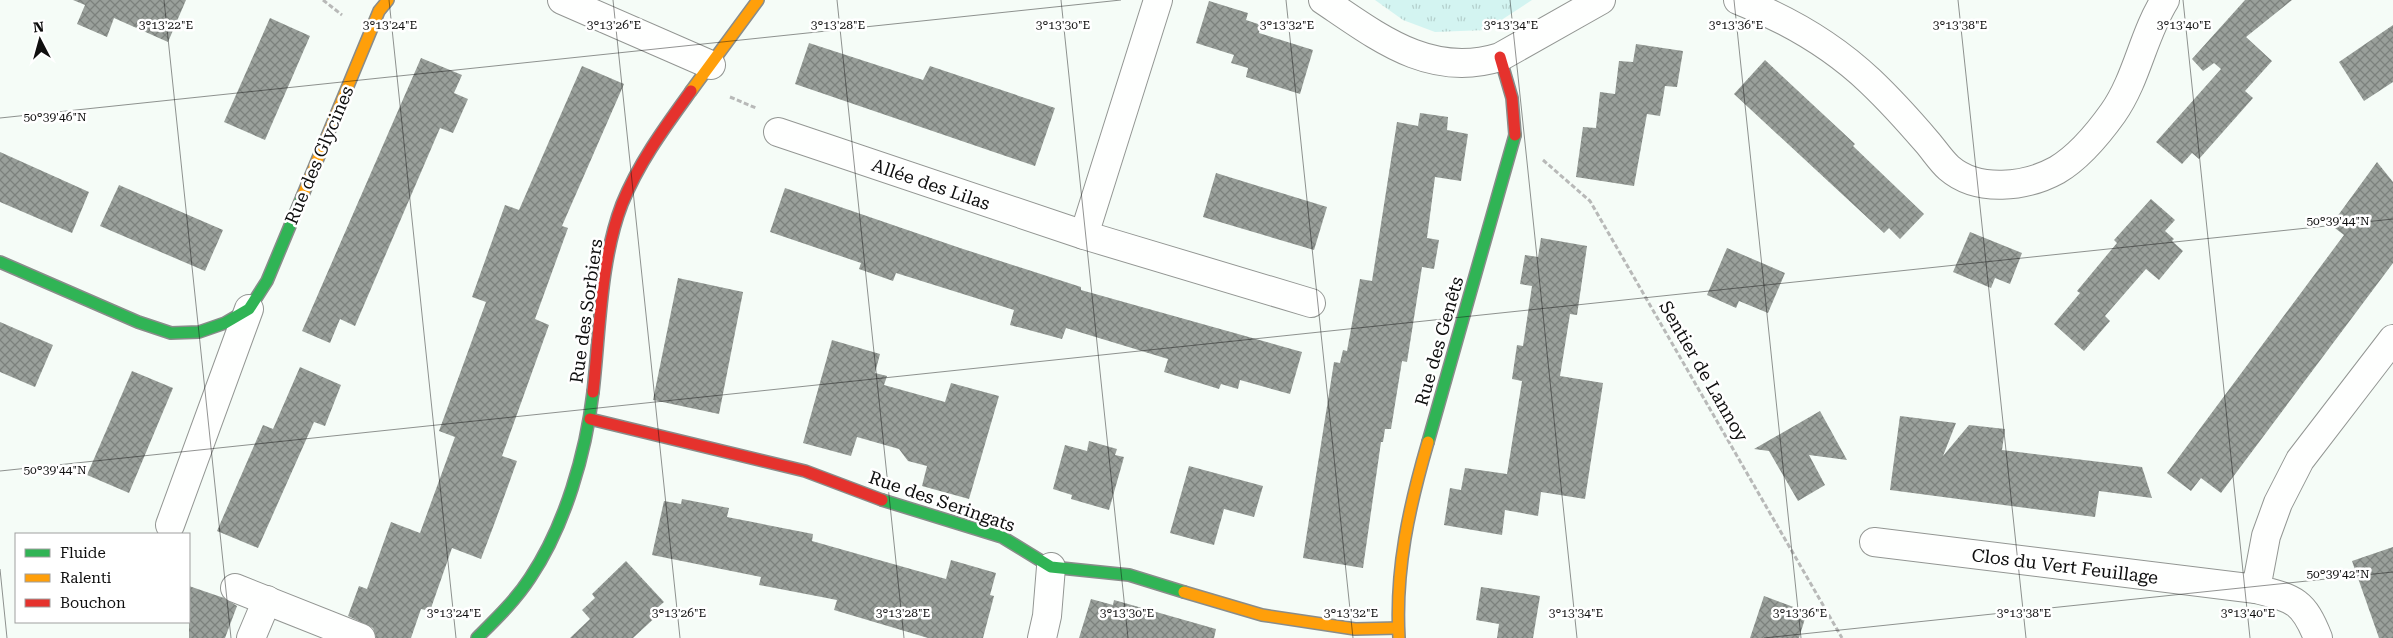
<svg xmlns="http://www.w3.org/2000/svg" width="2393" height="638" font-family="'Roboto Serif',serif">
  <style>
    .park { fill: url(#park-tufts) }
    .building { fill: url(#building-cross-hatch) }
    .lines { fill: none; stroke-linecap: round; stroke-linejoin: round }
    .street-casing { stroke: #939693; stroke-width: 30 }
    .fast-casing { stroke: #898c8a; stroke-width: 14 }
    .slow-casing { stroke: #898c8a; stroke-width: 14 }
    .jam-casing { stroke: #898c8a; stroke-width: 14 }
    .path { stroke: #b8b9b8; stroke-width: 3; stroke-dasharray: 5 2.5; stroke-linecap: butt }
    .street { stroke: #fefffe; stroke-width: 28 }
    .fast { stroke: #30b455; stroke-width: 11 }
    .slow { stroke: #ff9f0a; stroke-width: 11 }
    .jam { stroke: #e5322d; stroke-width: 11 }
    .ticks { fill: none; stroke: #0f0f0f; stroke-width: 1; stroke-opacity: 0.45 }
    .labels { text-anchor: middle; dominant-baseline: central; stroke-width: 5; stroke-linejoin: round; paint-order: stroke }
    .street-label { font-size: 18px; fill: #0f0f0f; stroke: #fff }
    .ticks-label { font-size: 12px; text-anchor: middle; fill: #0f0f0f; stroke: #fff; stroke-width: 5; stroke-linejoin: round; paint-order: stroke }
  </style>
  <defs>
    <pattern id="park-tufts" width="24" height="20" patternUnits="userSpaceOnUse" patternTransform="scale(1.25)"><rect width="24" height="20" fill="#d3f4f1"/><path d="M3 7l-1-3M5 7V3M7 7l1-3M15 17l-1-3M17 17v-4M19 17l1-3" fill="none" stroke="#b4d0cd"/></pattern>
    <pattern id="building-cross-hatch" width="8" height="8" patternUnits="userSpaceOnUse" patternTransform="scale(1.25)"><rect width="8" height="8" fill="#9aa09b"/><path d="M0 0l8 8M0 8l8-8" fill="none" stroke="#7c817d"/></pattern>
  </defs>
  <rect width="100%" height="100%" fill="#f5fcf7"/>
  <path class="park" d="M1375,0h157l-46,30 -51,2 -32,-12z"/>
  <g class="building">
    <path d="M73,0h113l-18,42 -54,-24 -7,19 -30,-13 8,-19z"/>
    <path d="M2245,0h47l-46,37 26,24 -27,30 8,7 -54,61 -7,-6 -10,11 -26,-22 65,-73 -7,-6 -11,8 -11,-12z"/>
    <path d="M1209,1l39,12 -2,7 15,5 -2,8 54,17 -13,44 -54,-17 2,-9 -17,-5 3,-8 -38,-12z"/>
    <path d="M270,18l40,18 -45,104 -41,-18z"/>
    <path d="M2393,25v57l-29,19 -25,-39z"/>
    <path d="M809,43l114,37 7,-14 125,42 -20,58 -240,-82z"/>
    <path d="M1636,44l47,7 -6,36 -12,-1 -5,30 -13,-2 -13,72 -58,-9 7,-50 13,1 4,-36 15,2 4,-33 14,1z"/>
    <path d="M421,58l41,17 -8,18 14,6 -15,34 -13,-5 -85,198 -15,-7 -10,24 -28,-12z"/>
    <path d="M1765,60l90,84 -2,2 71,68 -24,25 -11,-11 -5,5 -150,-139z"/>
    <path d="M582,66l42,18 -62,142 6,2 -33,91 14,6 -47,131 15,5 -22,61 -14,37 -29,-11 -22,63 -9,-2 -10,29h-35l-3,-10 -25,-12 11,-30 8,3 24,-67 29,11 35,-96 -16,-6 47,-129 -14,-5 33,-92 14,5z"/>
    <path d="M1420,113l28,4 -1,13 21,4 -7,47 -26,-4 -8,61 12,2 -5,29 -12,-2 -15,95 -5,-1 -11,68h-6l-2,13h-2l-18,126 -60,-10 31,-196 6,1 3,-13 4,1 13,-72 12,2 25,-159 21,4z"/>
    <path d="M0,152l89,40 -17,41 -72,-31z"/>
    <path d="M2377,162l16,20v81l-172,230 -20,-15 -10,13 -24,-18 177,-238 -13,-10z"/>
    <path d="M1216,173l111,34 -13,43 -111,-33z"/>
    <path d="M119,185l104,45 -18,41 -105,-45z"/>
    <path d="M785,188l175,60 121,39v3l221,62 -12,42 -50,-14 -2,9 -17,-5 -2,5 -55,-17 4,-13 -102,-31 -4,11 -52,-14 4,-15 -118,-37 -3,8 -34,-12 2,-6 -91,-31z"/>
    <path d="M2151,199l24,21 -10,11 9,8 -2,2 11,10 -24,29 -13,-11 -41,47 5,5 -26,30 -30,-27 26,-31 -3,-2 40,-48 -3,-3z"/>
    <path d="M1970,232l52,21 -12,31 -15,-6 -4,10 -38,-16z"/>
    <path d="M1541,238l46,8 -10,69 -7,-1 -10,62 43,7 -18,116 -44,-7 -3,24 -33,-6 -3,25 -58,-10 6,-37 11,2 4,-22 42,6 15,-93 -10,-2 5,-34 6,1 9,-60 -12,-2 5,-29 13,2z"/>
    <path d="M1727,248l58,25 -17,40 -29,-12 -3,7 -29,-13z"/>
    <path d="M678,278l65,14 -24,122 -66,-14z"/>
    <path d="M0,322l53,23 -18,42 -35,-15z"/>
    <path d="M832,340l48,14 -5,19 12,3 -3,9 61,17 6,-19 48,13 -30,103 -47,-13 5,-20 -19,-5 -9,-12 -42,-12 -6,19 -48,-13z"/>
    <path d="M300,367l41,18 -16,41 -11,-4 -56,126 -41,-17 46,-106 10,4z"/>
    <path d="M132,371l41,17 -44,105 -42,-18z"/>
    <path d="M1820,411l27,49 -38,-5 16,30 -27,16 -29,-50 -15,-2z"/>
    <path d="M1900,416l56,7 -13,33 26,-31 36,4 -3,21 140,17 10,31 -53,-7 -4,26 -205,-27z"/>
    <path d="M1089,441l28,8 -2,6 9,2 -15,53 -38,-11 1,-4 -19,-6 12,-44 22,6z"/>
    <path d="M1189,466l74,20 -9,31 -30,-8 -10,36 -44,-12z"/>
    <path d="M682,499l47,9 -2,9 86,17 -1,7 134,38 5,-19 45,13 -6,22 4,1 -11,42h-55l-94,-28 3,-10 -78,-15 2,-8 -109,-22 12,-54 17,3z"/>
    <path d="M2393,547v91h-14l-27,-77z"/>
    <path d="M626,561l38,41 -7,6 4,4 -28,26h-63l20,-19 -8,-9 13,-12 -3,-4z"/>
    <path d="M189,586l35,12 13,8 -12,32h-36z"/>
    <path d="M1481,587l59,9 -7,42h-36l2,-14 -23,-4z"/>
    <path d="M1764,596l43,16 -8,26h-49z"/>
    <path d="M1091,599l22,6 1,-5 102,29 -2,9h-135z"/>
  </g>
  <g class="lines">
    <defs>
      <g id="street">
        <path d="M562,0l149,65"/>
        <path d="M1323,0c55,37 107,79 177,57l101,-57"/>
        <path d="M1738,0c49,19 94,45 132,81 20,19 39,40 57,61 7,8 14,19 22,26 29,25 77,19 108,2 22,-13 41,-36 56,-57 24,-34 30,-78 52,-113"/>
        <path d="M778,132l306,103 227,68"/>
        <path d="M1084,235l74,-235"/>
        <path d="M170,525l79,-216"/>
        <path d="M1874,542l382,47"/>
        <path d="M235,588l126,50"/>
        <path d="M251,638l16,-38"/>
        <path d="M1042,638l5,-22 4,-49"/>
        <path d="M2318,638c-15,-38 -24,-39 -62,-49l10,-53 12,-33 22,-43 93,-121"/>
      </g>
      <g id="fast">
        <path d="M0,262l138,60 33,11 28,-1 26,-9 24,-14 18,-28 35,-84"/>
        <path d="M1428,442l87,-307"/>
        <path d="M882,500l120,37 49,30 78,8 55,17"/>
        <path d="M477,638c19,-19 38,-37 53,-60 35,-52 56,-125 63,-186"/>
      </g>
      <g id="slow">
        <path d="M691,91l67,-91"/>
        <path d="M302,197l77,-186 9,-11"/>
        <path d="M1184,592l78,23 93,14 43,-1"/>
        <path d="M1399,638c-4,-68 10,-131 29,-196"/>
      </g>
      <g id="jam">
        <path d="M1500,57l12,41 3,37"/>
        <path d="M593,392c7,-60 7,-131 29,-188 17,-42 43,-77 69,-113"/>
        <path d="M590,419l215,52 77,29"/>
      </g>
    </defs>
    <use href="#street" class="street-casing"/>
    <use href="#fast" class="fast-casing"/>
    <use href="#slow" class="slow-casing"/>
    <use href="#jam" class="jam-casing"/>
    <g class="path">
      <path d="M323,0l19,15"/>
      <path d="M730,97l26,11"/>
      <path d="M1543,160l47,41 252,437"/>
    </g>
    <use href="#street" class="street"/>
    <use href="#fast" class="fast"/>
    <use href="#slow" class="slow"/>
    <use href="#jam" class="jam"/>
  </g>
  <path class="ticks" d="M164,0l67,638M389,0l67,638M613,0l67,638M837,0l67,638M1061,0l67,638M1286,0l67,638M1510,0l67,638M1734,0l67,638M1958,0l68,638M2183,0l67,638M0,118l1121,-118M0,471l2393,-252M0,569l7,69M1764,638l629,-66"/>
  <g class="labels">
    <g class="street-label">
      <text transform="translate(319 155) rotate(-67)">Rue des Glycines</text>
      <text transform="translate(931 184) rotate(19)">Allée des Lilas</text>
      <text transform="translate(586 311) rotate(-82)">Rue des Sorbiers</text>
      <text transform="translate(1439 341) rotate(-74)">Rue des Genêts</text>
      <text transform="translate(1704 371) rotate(60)">Sentier de Lannoy</text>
      <text transform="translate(942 501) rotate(19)">Rue des Seringats</text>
      <text transform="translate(2065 566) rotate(7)">Clos du Vert Feuillage</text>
    </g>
  </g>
  <g class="ticks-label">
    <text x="166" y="29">3°13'22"E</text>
    <text x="390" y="29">3°13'24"E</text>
    <text x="614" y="29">3°13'26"E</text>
    <text x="838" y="29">3°13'28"E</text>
    <text x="1063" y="29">3°13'30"E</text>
    <text x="1287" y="29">3°13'32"E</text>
    <text x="1511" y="29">3°13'34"E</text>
    <text x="1736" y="29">3°13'36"E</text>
    <text x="1960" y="29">3°13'38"E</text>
    <text x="2184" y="29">3°13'40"E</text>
    <text x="55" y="121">50°39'46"N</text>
    <text x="2338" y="225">50°39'44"N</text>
    <text x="55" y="474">50°39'44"N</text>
    <text x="2338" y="578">50°39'42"N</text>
    <text x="454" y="617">3°13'24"E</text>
    <text x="679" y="617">3°13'26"E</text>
    <text x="903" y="617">3°13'28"E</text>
    <text x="1127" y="617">3°13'30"E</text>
    <text x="1351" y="617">3°13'32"E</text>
    <text x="1576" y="617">3°13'34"E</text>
    <text x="1800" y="617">3°13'36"E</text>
    <text x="2024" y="617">3°13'38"E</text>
    <text x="2248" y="617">3°13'40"E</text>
  </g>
  <rect x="15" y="533" width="175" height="90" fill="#ffffff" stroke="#9f9f9f"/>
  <rect x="25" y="549" width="25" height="8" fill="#30b455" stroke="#9f9f9f"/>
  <text x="60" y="558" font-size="15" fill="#0f0f0f">Fluide</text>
  <rect x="25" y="574" width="25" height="8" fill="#ff9f0a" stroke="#9f9f9f"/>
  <text x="60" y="583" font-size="15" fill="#0f0f0f">Ralenti</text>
  <rect x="25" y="599" width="25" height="8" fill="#e5322d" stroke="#9f9f9f"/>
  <text x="60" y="608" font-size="15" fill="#0f0f0f">Bouchon</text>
  <g transform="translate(40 40) rotate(354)" stroke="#ffffff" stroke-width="4" paint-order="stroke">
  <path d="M0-4L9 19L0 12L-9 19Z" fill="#0f0f0f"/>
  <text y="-8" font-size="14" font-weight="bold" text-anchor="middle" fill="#0f0f0f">N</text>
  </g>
</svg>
